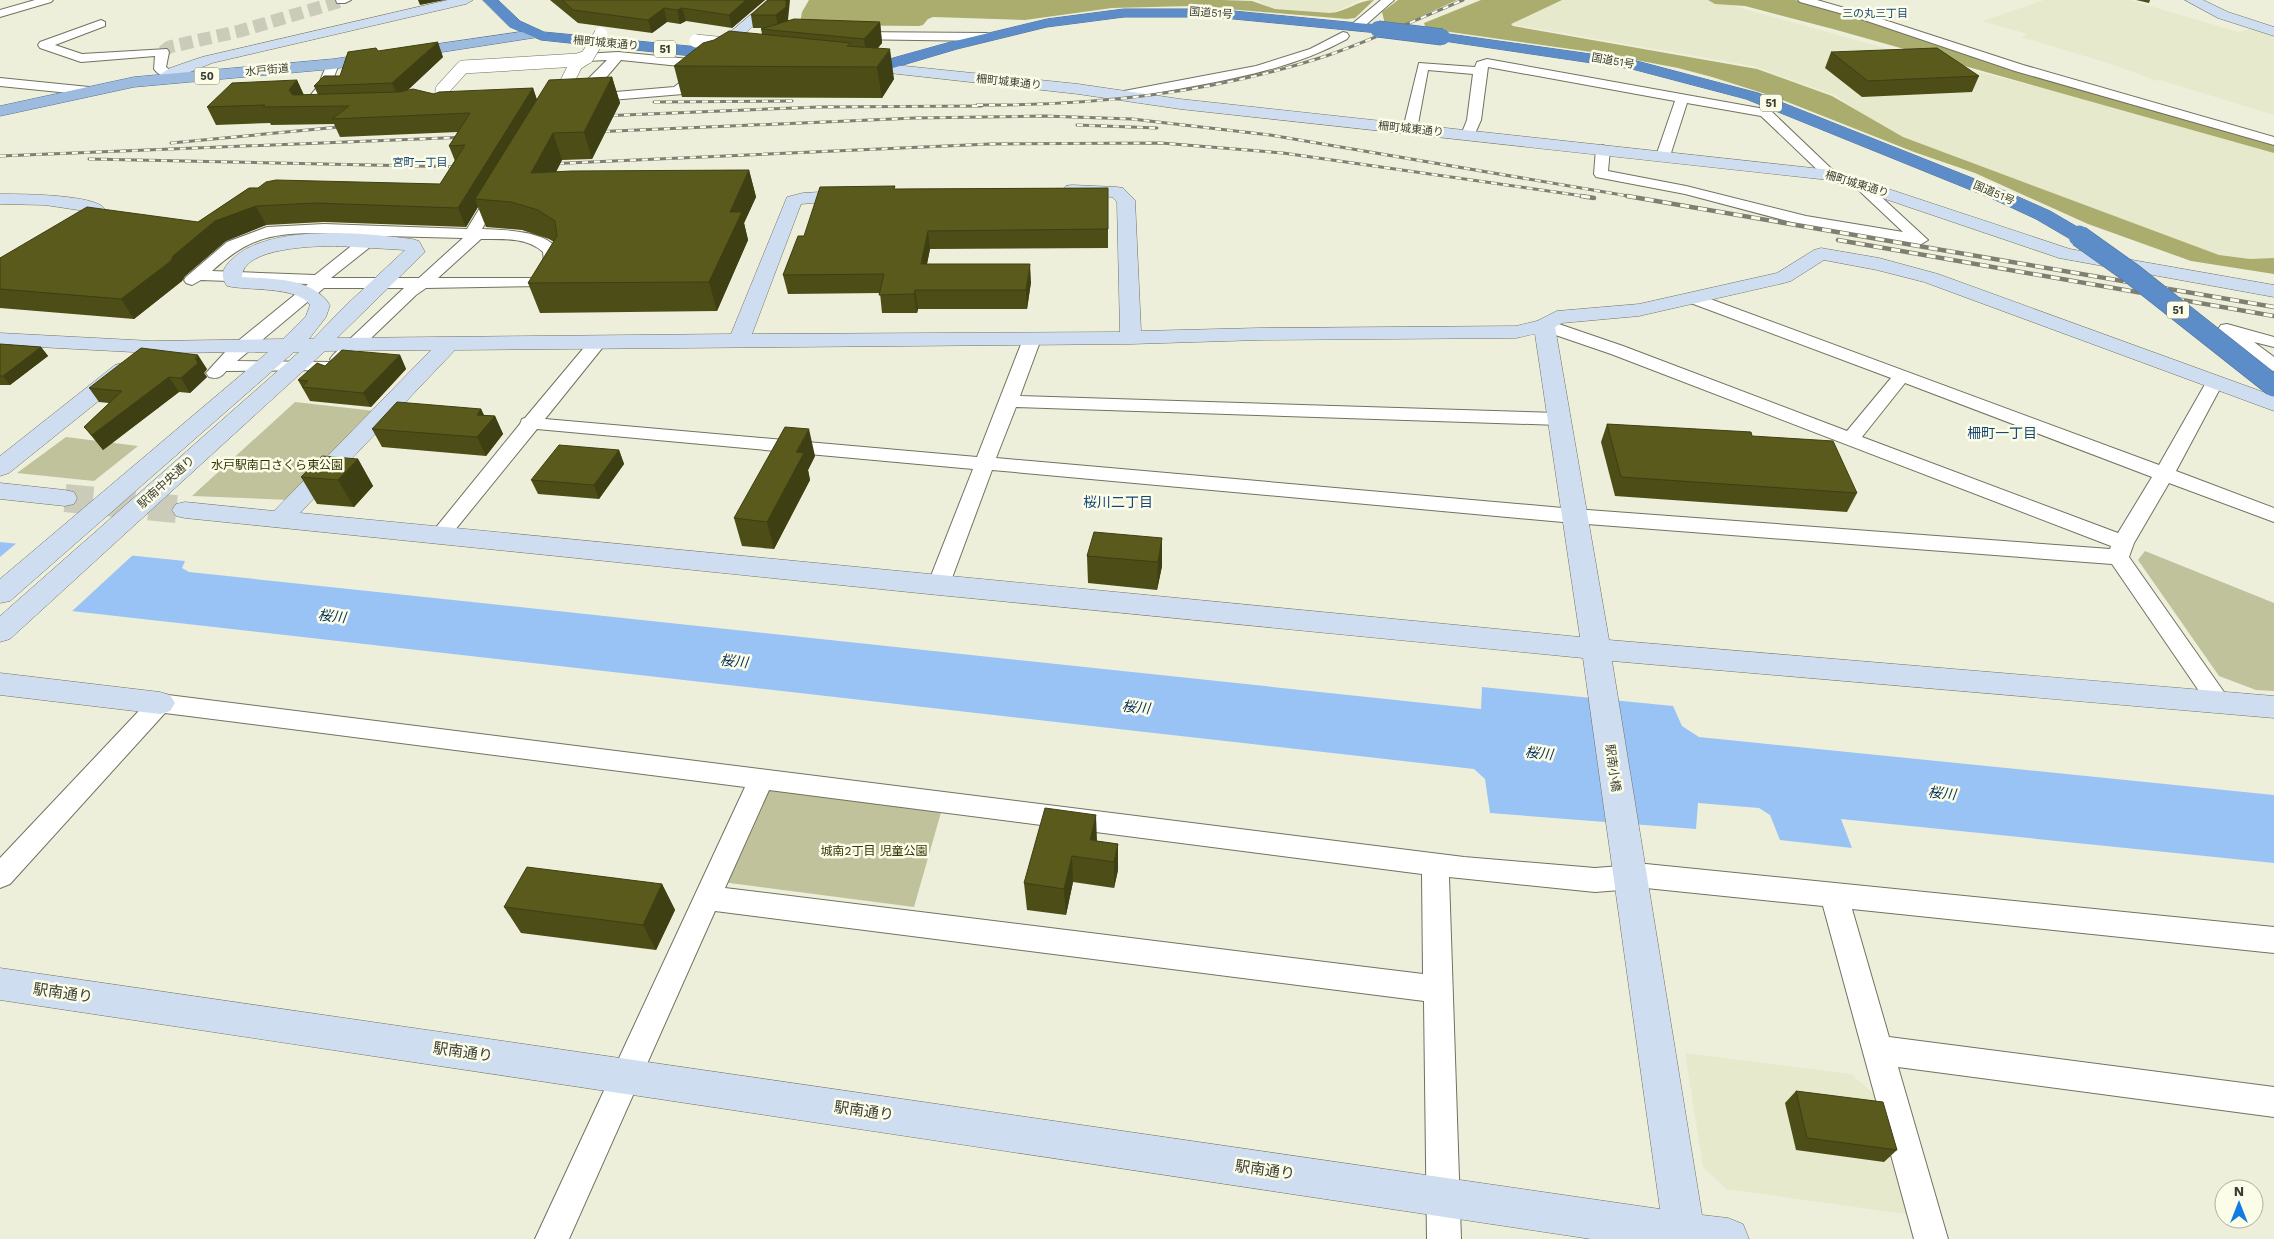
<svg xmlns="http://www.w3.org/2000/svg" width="2274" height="1239" font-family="'Work Sans','Noto Sans JP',sans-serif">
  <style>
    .built { fill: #e7e9cc }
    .green { fill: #c0c29b }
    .forest { fill: #abad6e }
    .water { fill: #9ac3f5 }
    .pier { fill: #eeefdb }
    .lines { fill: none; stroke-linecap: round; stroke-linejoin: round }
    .street-tunnel { stroke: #cacbb9; stroke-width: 13; stroke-dasharray: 13 6; stroke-linecap: butt }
    .secondary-tunnel { stroke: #cacbb9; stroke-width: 28; stroke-dasharray: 28 14; stroke-linecap: butt }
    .street-casing { stroke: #717260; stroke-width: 2 }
    .secondary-casing { stroke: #717260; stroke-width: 1 }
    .primary-casing { stroke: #507194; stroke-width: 1 }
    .highway-casing { stroke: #507194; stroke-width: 1 }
    .street { fill: #fff; fill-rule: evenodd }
    .secondary { fill: #ceddef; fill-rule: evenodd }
    .primary { fill: #9dbbdf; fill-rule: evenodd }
    .highway { fill: #5c8dc9; fill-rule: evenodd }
    .rail-far1-casing { stroke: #7e7f72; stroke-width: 3 }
    .rail-casing { stroke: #7e7f72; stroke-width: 4.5 }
    .rail-far1 { stroke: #fbfde8; stroke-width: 2; stroke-dasharray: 6; stroke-linecap: butt }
    .rail { stroke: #fbfde8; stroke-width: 3; stroke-dasharray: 9; stroke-linecap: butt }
    .street-bridge-casing { stroke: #717260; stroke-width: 14; stroke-linecap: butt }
    .highway-bridge-far1-casing { stroke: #507194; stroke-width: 17; stroke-linecap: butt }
    .highway-bridge-casing { stroke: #507194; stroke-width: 22; stroke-linecap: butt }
    .street-bridge { stroke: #fff; stroke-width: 13 }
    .highway-bridge-far1 { stroke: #5c8dc9; stroke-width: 16 }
    .highway-bridge { stroke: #5c8dc9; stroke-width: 21 }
    .wall { fill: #4d4d17 }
    .shaded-wall { fill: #3e3f13 }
    .building { fill: #595a1b; stroke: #3e3f13 }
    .labels { text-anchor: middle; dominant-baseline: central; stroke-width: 5; stroke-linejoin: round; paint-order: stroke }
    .far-street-label { font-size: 11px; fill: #3b3c33; stroke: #fbfde8 }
    .far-neighbourhood-label { font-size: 11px; fill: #174578; stroke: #fbfde8 }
    .shield { fill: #fbfde8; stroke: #757669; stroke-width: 1 }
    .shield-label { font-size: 11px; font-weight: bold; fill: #3b3c33 }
    .park-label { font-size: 12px; fill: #330; stroke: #fbfde8 }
    .street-label { font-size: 12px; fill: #3b3c33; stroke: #fbfde8 }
    .neighbourhood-label { font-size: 14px; fill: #174578; stroke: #fbfde8 }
    .water-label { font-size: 14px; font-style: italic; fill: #022d59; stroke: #fbfde8 }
    .near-street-label { font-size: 15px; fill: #3b3c33; stroke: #fbfde8 }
  </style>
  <rect width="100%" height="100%" fill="#eeefdb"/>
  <g class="built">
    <path d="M1248,0h112l-27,13 -63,-5 -13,-8z"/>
    <path d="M1561,0h151l184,51 378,96v114h-20l-44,-6 -311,-118 -65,-42 -81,-29 -243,-42z"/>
    <path d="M2044,0h86l108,32 15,-4 21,7v80l-114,-35 -3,1 -43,-16 -92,-28 5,-3 -45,-13z"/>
    <path d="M1685,1053l166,21 28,24 33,117 -186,-26 -23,-22z"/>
  </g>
  <g class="green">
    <path d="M295,402l80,9 -84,89 -99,-4z"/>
    <path d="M66,437l72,9 -44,35 -77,-8z"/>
    <path d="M2145,551l129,52v88l-18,-1 -37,-14 -81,-116z"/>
    <path d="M763,787l179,22 -28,98 -192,-25z"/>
  </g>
  <g class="forest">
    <path d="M809,0h413l30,1 23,8 55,4c16,-1 28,-13 44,-13l-19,18 -8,1 -156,-13 -79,2 -87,12 -92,-3 -5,2 -5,6 -4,1 -117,-1 -2,-2 2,-11z"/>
    <path d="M1398,0h59l-55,25 -17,-1 -3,-12z"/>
    <path d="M1481,0h81l-51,24 2,2 244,43 75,27 71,41 316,118 31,4 24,-1v16l-83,-13 -103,-37 -113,-51 -61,-21 -139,-55 -63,-20 -34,-9 -79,-15 -170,-24 -4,-3 -1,-3z"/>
    <path d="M1708,0h87l61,16 418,127v10l-441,-124 -88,-23 -30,-2z"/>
  </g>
  <path class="water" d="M0,542l185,19 -3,7 7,4 1292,137 1,-22 191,19 9,20 17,11 575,58v68l-433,-44 11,29 -72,-8 -10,-25 -11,-7 -61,-5 -2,26 -206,-16 -5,-34 -11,-10 -1474,-166z"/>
  <path class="pier" d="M18,542l116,12 -64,59 -70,-8v-48z"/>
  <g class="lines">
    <path class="street-tunnel" d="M163,52l6,-5 71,-16 101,-30"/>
    <path class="secondary-tunnel" d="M65,498l120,12"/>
    <defs>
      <g id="street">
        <path d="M35,0h18l-2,2 -51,15v-7z"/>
        <path d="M336,0h15l-6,3h-8z"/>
        <path d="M1381,0h13l-34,30h-8v-6z"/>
        <path d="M1798,0h19l52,15 154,50 251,72v8l-259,-74 -154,-52 -61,-17z"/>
        <path d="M101,20l4,2v4l-50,19 27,9 85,-5 2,3 -3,15 9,7 -2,3c-7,1 -15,-2 -19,-8l1,-13 -74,6 -41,-14 -2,-3 2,-3z"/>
        <path d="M851,32l136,1 6,4 -6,4 -140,-2 -2,-3z"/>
        <path d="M1343,32l4,1 2,3 -2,3c-67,37 -148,45 -223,60l-7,-4 7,-4 132,-25 54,-17z"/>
        <path d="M618,52l92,9 6,4 -33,29 -96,8 -10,-1 -2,-3 14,-20 18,-18 -20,1 -6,-4 2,-3zM621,60l78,8 -25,19 -82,7z"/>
        <path d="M1487,59l283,51 68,65 -2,3h-10l-65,-62 -74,-13 -17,53 -7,4 -5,-1 -2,-3 19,-55 -187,-34 -7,53 -8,18 -5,1 -7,-4 6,-15 6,-46 -45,-4 -11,59 -2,3h-10l-2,-3 16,-66 56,4 2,-5z"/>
        <path d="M333,60l6,4 -9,23 -13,18h-10l-2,-3 13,-16 9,-22z"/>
        <path d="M0,78l89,9 6,4 -6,4 -89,-9z"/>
        <path d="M1603,145l7,4 -2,22 78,15 120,30 97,16 -52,-49 7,-4 5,1 65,60 -8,5 -114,-19 -121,-32 -89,-17 -2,-3 2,-25z"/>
        <path d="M497,187l7,4 -22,38c31,1 101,3 68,50l-4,2 1,2 -2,3 -119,2 -10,7 -71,68h-12l2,3 -3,4 -106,1c-5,7 -9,8 -17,6l-3,-4 21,-23 81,-66 -107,-4 -9,5 -6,-2 -2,-3 2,-3 41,-35 40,-15 57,-3 143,5 25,-41zM324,233l41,2 -50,40 -103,-4c38,-35 62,-38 112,-38zM384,236l79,2 -44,40h-88zM481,239c20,0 46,-2 62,13l1,10 -8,14 1,2h-99zM324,288h80l-71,67 -3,4 2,3 -95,-1z"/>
        <path d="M1694,293l465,172 49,-86h12l3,4 -47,88 98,37v14l-105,-39 -35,60 -5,14 97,138 4,6 -4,6 -8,3 -8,-3 -98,-143 -538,-41 -582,-53 -43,116 -3,5 -8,3 -8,-3 -3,-5 46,-117 -436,-40 -91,112 -7,2 -7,-2 -3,-5 91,-112 2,-5 3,-1 67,-80h12l3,4 -62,77 432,38 46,-118 3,-4h12l3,4 -21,57 539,17 7,2 2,4 -2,4 -7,2 -543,-18 -20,51 578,51 536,40 1,-3 -500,-192 -73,-25 -3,-4 3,-4h12l73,25 224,85 44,-53 -203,-76 -2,-4 2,-4zM1905,383l247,94 -34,56 -256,-96z"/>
        <path d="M2227,324l47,13v10l-20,-5 20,15v14l-6,-1 -47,-37 -3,-4 3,-4z"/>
        <path d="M160,694l1304,163 131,11 51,-4 628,63v26l-422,-44 37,128 385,50v30l-376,-50 50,172h-34l-91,-333 -177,-18 -51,4 -146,-15 12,362h-34l-3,-238 -709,-90 -146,328h-34l210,-452 -580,-74 -155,171 -10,4v-30l152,-161zM769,790l653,84 1,100 -698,-86z"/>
      </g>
      <g id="secondary">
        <path d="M448,0h25l-7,4 -254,59 -51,21 -8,-5 17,-11 32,-11z"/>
        <path d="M768,0h15l-64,56h-10l-3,-3 3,-3z"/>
        <path d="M2185,0h18l25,12 46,15v9l-56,-18z"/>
        <path d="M876,63l202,21 102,15 651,71 239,79 204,36v12l-215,-39 -230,-78 -649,-71 -102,-15 -207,-23 -3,-3z"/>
        <path d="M1072,185l45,2 6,1 12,12 6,131 118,-3 257,-2 21,-5 20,-10 82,-7 138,-31 37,-23 7,-2 58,10 59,16 336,122v15l-350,-129 -47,-12 -53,-10 -33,21 -7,2 -145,33 -77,7 -7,4 54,313 665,56v22l-662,-57 90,554 26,3 15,6 6,15h-158l-1591,-239v-32l1660,241 -77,-551 -645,-63 -753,-77 -9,-2 -4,-6 4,-6 9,-2 89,9 157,-161 -106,1 -315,288 -10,3v-26l299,-264h-5l-284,249 -10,2v-24l268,-227 -116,1 -152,-8v-12l152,8 131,-2 23,-23 4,-11c-13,-19 -62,-14 -83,-19 -7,-10 -5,-17 4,-26 37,-37 133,-27 181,-21l7,2 6,11 -88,86 394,-4 56,-137 16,-4 51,-3 6,1 3,4 -3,4 -59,5 -49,130 368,-2 -3,-130 -5,-5 -46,-3 -3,-4 3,-4zM337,246l68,4 -61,57 -31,32h-4l17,-22 4,-12c-18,-28 -58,-26 -88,-28 0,-30 75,-31 95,-31zM1535,334l45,303 -1280,-124 155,-163 676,-6 128,-4 257,-2z"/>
        <path d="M0,194c19,0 95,0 105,15l-8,12 -27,14 -7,-2 -2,-4 24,-18 -40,-6 -45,-1z"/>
        <path d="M123,363l8,2 3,5 -3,5 -122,98 -9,3v-20l115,-91z"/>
        <path d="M0,483l65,7 9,2 3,6 -3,6 -9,2 -65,-7z"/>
        <path d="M0,673l160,19 10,3 5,8 -5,8 -10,3 -160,-19z"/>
      </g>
      <path id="primary" d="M534,30l7,4 -2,3 -206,32 -199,18 -134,29v-10l134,-29 199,-18z"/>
      <g id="highway">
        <path d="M483,0h15l22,21 24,11 186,18 8,5 -8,5 -189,-20 -31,-13z"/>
        <path d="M1124,9h89l165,16 7,4 -7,4 -165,-16h-89l-77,10 -90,22 -81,24 -19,-1 -8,-5 8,-5 18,1 72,-20 100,-24z"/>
        <path d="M1442,33l191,27 125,33 247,98 45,20 36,21 3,4 -3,4h-14l-36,-21 -43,-20 -247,-100 -114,-30 -195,-29 -2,-3 2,-3z"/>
      </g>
    </defs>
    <use href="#street" class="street-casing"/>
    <use href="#secondary" class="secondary-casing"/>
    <use href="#primary" class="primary-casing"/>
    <use href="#highway" class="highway-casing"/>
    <use href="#street" class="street"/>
    <use href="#secondary" class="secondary"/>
    <use href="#primary" class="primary"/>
    <use href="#highway" class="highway"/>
    <defs>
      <g id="rail-far1">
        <path d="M654,102l138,-1"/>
        <path d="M977,105c118,1 236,-12 349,-49 46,-16 92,-37 137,-56"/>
        <path d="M600,116l219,-9 163,-1"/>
        <path d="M1077,125l80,3"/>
        <path d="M592,132l323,-14 129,-2 88,3 138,16 364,62"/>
        <path d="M171,143l179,-17"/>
        <path d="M0,156l468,-19"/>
        <path d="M89,159l374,8"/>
        <path d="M546,164l444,-20 171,-1 122,10 307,44"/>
      </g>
      <g id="rail">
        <path d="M1581,196l13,2"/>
        <path d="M1627,196l647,111"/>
        <path d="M1838,240l436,76"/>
      </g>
    </defs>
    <use href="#rail-far1" class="rail-far1-casing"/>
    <use href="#rail" class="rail-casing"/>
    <use href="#rail-far1" class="rail-far1"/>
    <use href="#rail" class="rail"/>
    <defs>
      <g id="street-bridge">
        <path d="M696,41l40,4"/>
        <path d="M550,102l17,-20 9,-18 11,-7 14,-23"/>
        <path d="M441,103l1,-13 21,-23 115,-7 9,-3"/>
      </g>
      <path id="highway-bridge-far1" d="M1378,29l64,8"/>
      <path id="highway-bridge" d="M2079,236l52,37 143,113"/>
    </defs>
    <use href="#street-bridge" class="street-bridge-casing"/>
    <use href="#highway-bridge-far1" class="highway-bridge-far1-casing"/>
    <use href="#highway-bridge" class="highway-bridge-casing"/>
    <use href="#street-bridge" class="street-bridge"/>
    <use href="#highway-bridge-far1" class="highway-bridge-far1"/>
    <use href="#highway-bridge" class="highway-bridge"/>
  </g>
  <g class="wall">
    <path d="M550,0h215l-33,28 -46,-7 -6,3 -13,-2 -15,11 -74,-10z"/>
    <path d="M768,0l20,20 92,2 2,21 -4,5 16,31 -12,19 -200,-1 -8,-31 88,-32 -1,-5 3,-1h-11l-2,-13z"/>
    <path d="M2136,0h14l-1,3z"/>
    <path d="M378,51l65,6 -36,34 27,3 99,-6 4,12 75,-23 8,26 -28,56 -30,1 -6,12 193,-2 7,27 -12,26 4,17 -31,71 -177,2 -12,-30 26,-41 -5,-3 -27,-9 -36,-3 -8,-20 -12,20 -142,-5 -58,3 -40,16 -41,35 -3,5 -48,38 -134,-11v-50l198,-36 51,-34 191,-4 15,-23 -6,-15 9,-14 -118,5 -6,-13 -63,1 -1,-2 -54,2 -9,-18 90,-27 7,15h14l-4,-9 26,-10z"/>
    <path d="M1831,52l148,24 -7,16 -110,5 -37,-29z"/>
    <path d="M1108,188v60l-178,1 -3,15 104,18 -4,27h-109l-1,4h-35l-2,-20 -92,1 -5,-19 21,-39 91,-47z"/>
    <path d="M0,344l41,3 7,9 -38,29h-10z"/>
    <path d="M400,355l6,14 -35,38 -61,-6 -12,-21 27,-14z"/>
    <path d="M207,369l-3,4 3,4 -17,16 -11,-1 -76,58 -19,-23 25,-24 -10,-1 -10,-14z"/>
    <path d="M481,409l3,6 11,1 8,18 -17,22 -104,-9 -10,-18z"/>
    <path d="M1607,424l145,12 105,57 -10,19 -232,-16 -14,-54z"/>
    <path d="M619,450l5,14 -25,35 -61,-5 -7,-14z"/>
    <path d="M815,456l-7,14 2,10 -36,69 -32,-3 -8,-28z"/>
    <path d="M358,459l15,27 -19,21 -37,-3 -16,-27z"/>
    <path d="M1162,538v28l-5,24 -69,-7 -1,-27z"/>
    <path d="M1097,841l21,3v26l-4,18 -41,-6 -7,33 -39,-5 -3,-27z"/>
    <path d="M662,884l13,26 -19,40 -135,-17 -17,-26z"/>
    <path d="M1796,1091l101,59 -13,12 -88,-12 -11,-47z"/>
  </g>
  <g class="shaded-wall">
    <path d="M418,0h27l-25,5z"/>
    <path d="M746,0h19l-33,28 -3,-13z"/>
    <path d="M786,0h4l-2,20 -10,9 -2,-14z"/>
    <path d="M664,8l3,14 -15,11 -4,-13z"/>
    <path d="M682,8l4,13 -6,3 -3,-14z"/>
    <path d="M880,22l2,21 -15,17 -3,-21z"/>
    <path d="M438,42l5,15 -44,41 -7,-15z"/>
    <path d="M890,49l4,30 -12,19 -5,-31z"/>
    <path d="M612,77l8,26 -28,56 -8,-27z"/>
    <path d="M297,80l8,18 -7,9 -9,-17z"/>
    <path d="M533,88l6,18 -64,93 3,8 -12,20 -8,-19z"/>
    <path d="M553,133l9,27 -21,41 -10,-28z"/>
    <path d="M749,170l7,27 -12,26 4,17 -31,71 -8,-29 21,-70z"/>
    <path d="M256,206l10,19 -40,16 -41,35 -3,5 -48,38 -13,-20 94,-78z"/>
    <path d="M928,231l2,18 -7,34 -2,-19z"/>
    <path d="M1030,264l1,18 -4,27 -1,-19z"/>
    <path d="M915,290l3,19 -1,4 -3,-19z"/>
    <path d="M41,347l7,9 -38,29 -7,-9z"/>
    <path d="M198,355l9,14 -3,4 3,4 -17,16 -9,-15z"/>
    <path d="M400,355l6,14 -35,38 -8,-14z"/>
    <path d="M169,377l10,15 -76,58 -11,-15z"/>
    <path d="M481,409l7,15 7,-8 8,18 -17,22 -9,-19v-22z"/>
    <path d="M809,429l6,27 -7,14 2,10 -36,69 -7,-27 29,-70z"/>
    <path d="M619,450l5,14 -25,35 -5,-14z"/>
    <path d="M358,459l15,27 -19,21 -16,-27z"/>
    <path d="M1162,538v28l-5,24 1,-28z"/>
    <path d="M1096,815l1,26 -7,-1z"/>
    <path d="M1118,844v26l-4,18v-26z"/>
    <path d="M1072,856l1,26 -7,33 -2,-26z"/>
    <path d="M662,884l13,26 -19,40 -13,-25z"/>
  </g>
  <g class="building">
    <path d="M562,0h184l-17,15 -47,-7 -5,2 -13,-2 -16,12 -75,-10z"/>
    <path d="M768,0h18v7l-10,8h-25z"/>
    <path d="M794,19l86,3 -16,17 -103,-10z"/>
    <path d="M729,31l122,12 -4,3 43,3 -13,18 -203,-1 29,-23 11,-3z"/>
    <path d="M438,42l-46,41 -78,3 10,-10h16l8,-24 28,-4 2,3z"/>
    <path d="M1937,48l42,28 -111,5 -37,-29z"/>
    <path d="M612,77l-28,55 -31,1 -22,40 40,-2 178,-1 -19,42h12l-33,70 -181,1 29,-47 -2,-15 -17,-11 -27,-8 -36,-3 74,-119z"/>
    <path d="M297,80l-8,10 4,5 106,-3 14,-3 21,5 5,-2 94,-4 -75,120 -143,-5 -59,3 -41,15 -42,35 -2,5 -50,38 -121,-10v-31l87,-51 111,15 51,-34h9l8,-6 10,-2 164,4 25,-39 -16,1 21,-33 -138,6 17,-13 -86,1 2,-2 -58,2 25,-24z"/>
    <path d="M895,186l-1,3 214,-1v41l-180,2 -7,33h109l-4,26h-111l-1,4 -35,1 5,-21 -101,1 15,-39h6l16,-49z"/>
    <path d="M0,344l41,3 -38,29h-3z"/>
    <path d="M141,348l57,7 -3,3 3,5 -17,15 -12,-1 -77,58 -8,-8 38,-36 -33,-3z"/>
    <path d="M342,350l58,5 -37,38 -61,-6 6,-6 -10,-1 19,-17 8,3z"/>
    <path d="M397,402l84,7 -4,6 18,1 -18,21 -105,-8z"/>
    <path d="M1607,424l144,8 1,4 81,5 24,52 -236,-16z"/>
    <path d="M785,427l24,2 -13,23 8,1 -37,69 -33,-4z"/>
    <path d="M559,445l60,5 -25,35 -63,-5z"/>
    <path d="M322,456l36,3 -20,21 -37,-3z"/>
    <path d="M1094,532l68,6 -4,24 -71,-6z"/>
    <path d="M1045,808l51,7 -6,25 28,4 -4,18 -42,-6 -8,33 -40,-6z"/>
    <path d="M527,867l135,17 -19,41 -139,-18z"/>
    <path d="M1796,1091l87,11 14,48 -90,-12z"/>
  </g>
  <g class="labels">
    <g class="far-street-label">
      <text transform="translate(1211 13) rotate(4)">国道51号</text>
      <text transform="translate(606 43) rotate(5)">柵町城東通り</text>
      <text transform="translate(1613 61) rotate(10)">国道51号</text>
      <text transform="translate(267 70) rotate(-5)">水戸街道</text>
      <text transform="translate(1009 82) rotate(6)">柵町城東通り</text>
      <text transform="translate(1411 129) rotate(6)">柵町城東通り</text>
      <text transform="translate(1857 184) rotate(17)">柵町城東通り</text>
      <text transform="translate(1994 193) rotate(23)">国道51号</text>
    </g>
    <g class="far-neighbourhood-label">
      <text x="1875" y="13">三の丸三丁目</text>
      <text x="420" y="162">宮町一丁目</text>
    </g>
    <g class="shield">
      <rect x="654" y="40.5" width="22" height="17" rx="4"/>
      <rect x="194.5" y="67.5" width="25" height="17" rx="4"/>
      <rect x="1760" y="94.5" width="22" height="17" rx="4"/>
      <rect x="2167" y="301.5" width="22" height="17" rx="4"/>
    </g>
    <g class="shield-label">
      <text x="665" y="49">51</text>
      <text x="207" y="76">50</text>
      <text x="1771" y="103">51</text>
      <text x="2178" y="310">51</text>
    </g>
    <g class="park-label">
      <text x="277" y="465">水戸駅南口さくら東公園</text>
      <text x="874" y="851">城南2丁目 児童公園</text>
    </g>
    <g class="street-label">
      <text transform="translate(166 482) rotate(-42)">駅南中央通り</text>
      <text transform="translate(1613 768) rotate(82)">駅南小橋</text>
    </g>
    <g class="neighbourhood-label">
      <text x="2002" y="433">柵町一丁目</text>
      <text x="1118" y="502">桜川二丁目</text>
    </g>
    <g class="water-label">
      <text transform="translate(332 616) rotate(6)">桜川</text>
      <text transform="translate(734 661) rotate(6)">桜川</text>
      <text transform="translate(1136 707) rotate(6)">桜川</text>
      <text transform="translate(1539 753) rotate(6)">桜川</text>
      <text transform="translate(1942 793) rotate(6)">桜川</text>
    </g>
    <g class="near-street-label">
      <text transform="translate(63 993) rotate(8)">駅南通り</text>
      <text transform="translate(463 1052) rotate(8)">駅南通り</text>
      <text transform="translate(864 1111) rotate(8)">駅南通り</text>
      <text transform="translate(1265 1170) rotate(8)">駅南通り</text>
    </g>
  </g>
  <g transform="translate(2239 1204)"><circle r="24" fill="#fbfde8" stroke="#aeb0a0"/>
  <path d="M0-4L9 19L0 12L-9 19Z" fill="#107ce4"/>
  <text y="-8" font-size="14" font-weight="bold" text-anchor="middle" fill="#3b3c33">N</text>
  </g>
</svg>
